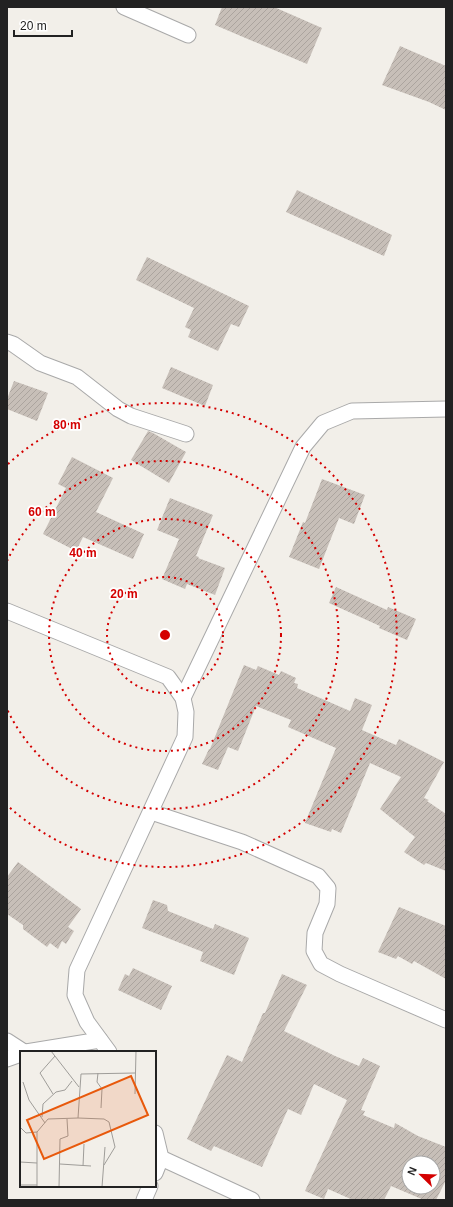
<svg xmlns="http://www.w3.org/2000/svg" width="453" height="1207" font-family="Helvetica,sans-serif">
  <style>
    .building { fill: url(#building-hatch); fill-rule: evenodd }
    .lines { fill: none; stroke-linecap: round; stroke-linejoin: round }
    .minor-casing { stroke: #a9a9a9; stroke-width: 17 }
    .minor { stroke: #fff; stroke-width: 15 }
    .ring { fill: none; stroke: #d40000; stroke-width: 2; stroke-dasharray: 2 4 }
    .inset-road { fill: none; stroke: #9f9d99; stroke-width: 1 }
    .view { fill: #e8590c; fill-opacity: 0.15; stroke: #e8590c; stroke-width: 2 }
    .inset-edge { fill: none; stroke: #222; stroke-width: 2 }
    .centre { fill: #d40000; stroke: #fff; stroke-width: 2 }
    .ring-label { font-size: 12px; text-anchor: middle; font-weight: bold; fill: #d40000; stroke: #fff; stroke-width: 3.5; stroke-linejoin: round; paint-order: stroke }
  </style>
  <defs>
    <pattern id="building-hatch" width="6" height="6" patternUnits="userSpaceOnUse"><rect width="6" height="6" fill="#c7bfb8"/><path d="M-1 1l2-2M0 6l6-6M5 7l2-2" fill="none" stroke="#aba49e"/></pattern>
  </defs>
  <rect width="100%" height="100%" fill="#f2efe9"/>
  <g class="building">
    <path d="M222,7h52l48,21 -15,36 -92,-39z"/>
    <path d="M400,46l46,20v44l-17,-8 -47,-17z"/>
    <path d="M297,190l95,45 -8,21 -98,-44z"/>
    <path d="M147,257l102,49 -10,21 -8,-3 -13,27 -30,-14 3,-7 -6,-3 9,-19 -58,-28z"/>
    <path d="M171,367l42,18 -8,21 -43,-18z"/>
    <path d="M14,381l34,12 -11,28 -30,-12v-10z"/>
    <path d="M148,431l5,2 33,19 -17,31 -38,-23z"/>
    <path d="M72,457l41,21 -17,34 48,22 -11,25 -50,-22 -7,14 -33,-17 23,-46 -8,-4z"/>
    <path d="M322,479l43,16 -11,29 -15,-6 -20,51 -30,-12 14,-35 2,1z"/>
    <path d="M170,498l43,17 -17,41 3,1 -1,1 27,10 -10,27 -28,-11 -2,5 -23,-10 17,-40 -22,-9z"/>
    <path d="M336,587l51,23 1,-3 28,12 -9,21 -28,-12 1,-2 -51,-23z"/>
    <path d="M244,665l12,5 2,-4 21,9 2,-4 15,7 -2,5 4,1 -1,4 53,23 5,-13 17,7 -10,25 34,15 3,-6 45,23 -20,36 5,2 -2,1 19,13v57l-20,-8 -2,2 -20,-13 11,-15 -35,-28 21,-32 -31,-14 -29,70 -9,-4 -1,3 -26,-9 31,-75 -48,-21 3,-7 -35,-14 -18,45 -10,-4 -10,23 -16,-6 7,-15h1z"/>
    <path d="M18,862l63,47 -13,18 6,4 -8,13 -4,-3 -4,8 -8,-6 -3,4 -24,-18v-4l-16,-11v-37z"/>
    <path d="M153,900l14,5 1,6 45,18 2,-5 34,14 -15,37 -34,-14 3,-9 -61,-24z"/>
    <path d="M399,907l47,19v53l-32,-18 -2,3 -14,-8 -2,3 -18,-7z"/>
    <path d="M133,968l39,18 -11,24 -43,-20 7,-16 4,2z"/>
    <path d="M282,974l25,11 -23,46 51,25 24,10 4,-8 17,8 -19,44 4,1 -2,4 31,13 1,-5 23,13 28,11v33l-10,20h-12l-33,-14 -7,14h-31l-25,-11 -4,10 -19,-8 42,-91 -33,-16 -13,31 -13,-6 -26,58 -48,-21 -3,5 -24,-12 40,-84 15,7 21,-49h2zM409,1163h24v24h-24z"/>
  </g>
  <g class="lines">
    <defs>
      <g id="minor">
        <path d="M124,7l64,28"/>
        <path d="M7,342l6,2 27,19 37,14 41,32 13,7 55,18"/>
        <path d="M7,611l161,66 15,21 3,14 -1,25 -108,233 -2,25 12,27 22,30"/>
        <path d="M183,698l120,-251 20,-24 29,-12 94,-2"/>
        <path d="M151,812l91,30 76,34 10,12 -1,16 -12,29 -1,18 7,13 19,10 106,46"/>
        <path d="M7,1041l17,11"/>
        <path d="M26,1052l74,-12"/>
        <path d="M7,1059l14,-5"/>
        <path d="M155,1133l6,25 -6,15"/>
        <path d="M161,1158l91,42"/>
        <path d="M144,1200l6,-14"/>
      </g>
    </defs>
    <use href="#minor" class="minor-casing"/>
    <use href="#minor" class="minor"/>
  </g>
  <g class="ring">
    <circle cx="165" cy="635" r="58"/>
    <circle cx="165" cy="635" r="116"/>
    <path d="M7 561A174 174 0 1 1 7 709"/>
    <path d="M8 464A232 232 0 1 1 8 806"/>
  </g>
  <g transform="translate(20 1051)">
    <rect width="136" height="136" fill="#f2efe9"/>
    <path class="inset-road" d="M31,0l28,36M78,22l-1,9 5,7 -1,19M3,31l6,18 16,23M33,43l-13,-21 15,-17M115,43l1,-43M22,66l1,-13 13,-12 9,-2 7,-9M58,67l26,1 5,3 6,25 -11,18M0,76l6,6 11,-1 11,-13 30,-1 3,-44 54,-1M0,111l17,1M40,113l31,2M63,115l1,-22M0,134h17M17,136v-55M39,136l1,-48 8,-3 -1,-17M82,136l3,-40"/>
    <path class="view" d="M111,25l17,39 -104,44 -17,-39z"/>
    <rect width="136" height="136" class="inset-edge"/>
  </g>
  <circle cx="165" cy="635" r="6" class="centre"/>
  <g class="ring-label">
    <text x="67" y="429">80 m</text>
    <text x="42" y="516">60 m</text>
    <text x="83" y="557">40 m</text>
    <text x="124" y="598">20 m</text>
  </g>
  <rect width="453" height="1207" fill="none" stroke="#222222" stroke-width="16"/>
  <g transform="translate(421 1175) rotate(293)"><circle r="19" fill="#ffffff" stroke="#a7a7a7"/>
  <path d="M0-3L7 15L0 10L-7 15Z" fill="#d40000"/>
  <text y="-6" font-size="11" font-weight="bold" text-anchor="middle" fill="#222222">N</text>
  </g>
  <path d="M14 30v6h58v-6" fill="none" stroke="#222222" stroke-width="2"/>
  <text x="20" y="30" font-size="12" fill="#222222" stroke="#ffffff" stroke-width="3" paint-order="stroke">20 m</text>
</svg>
